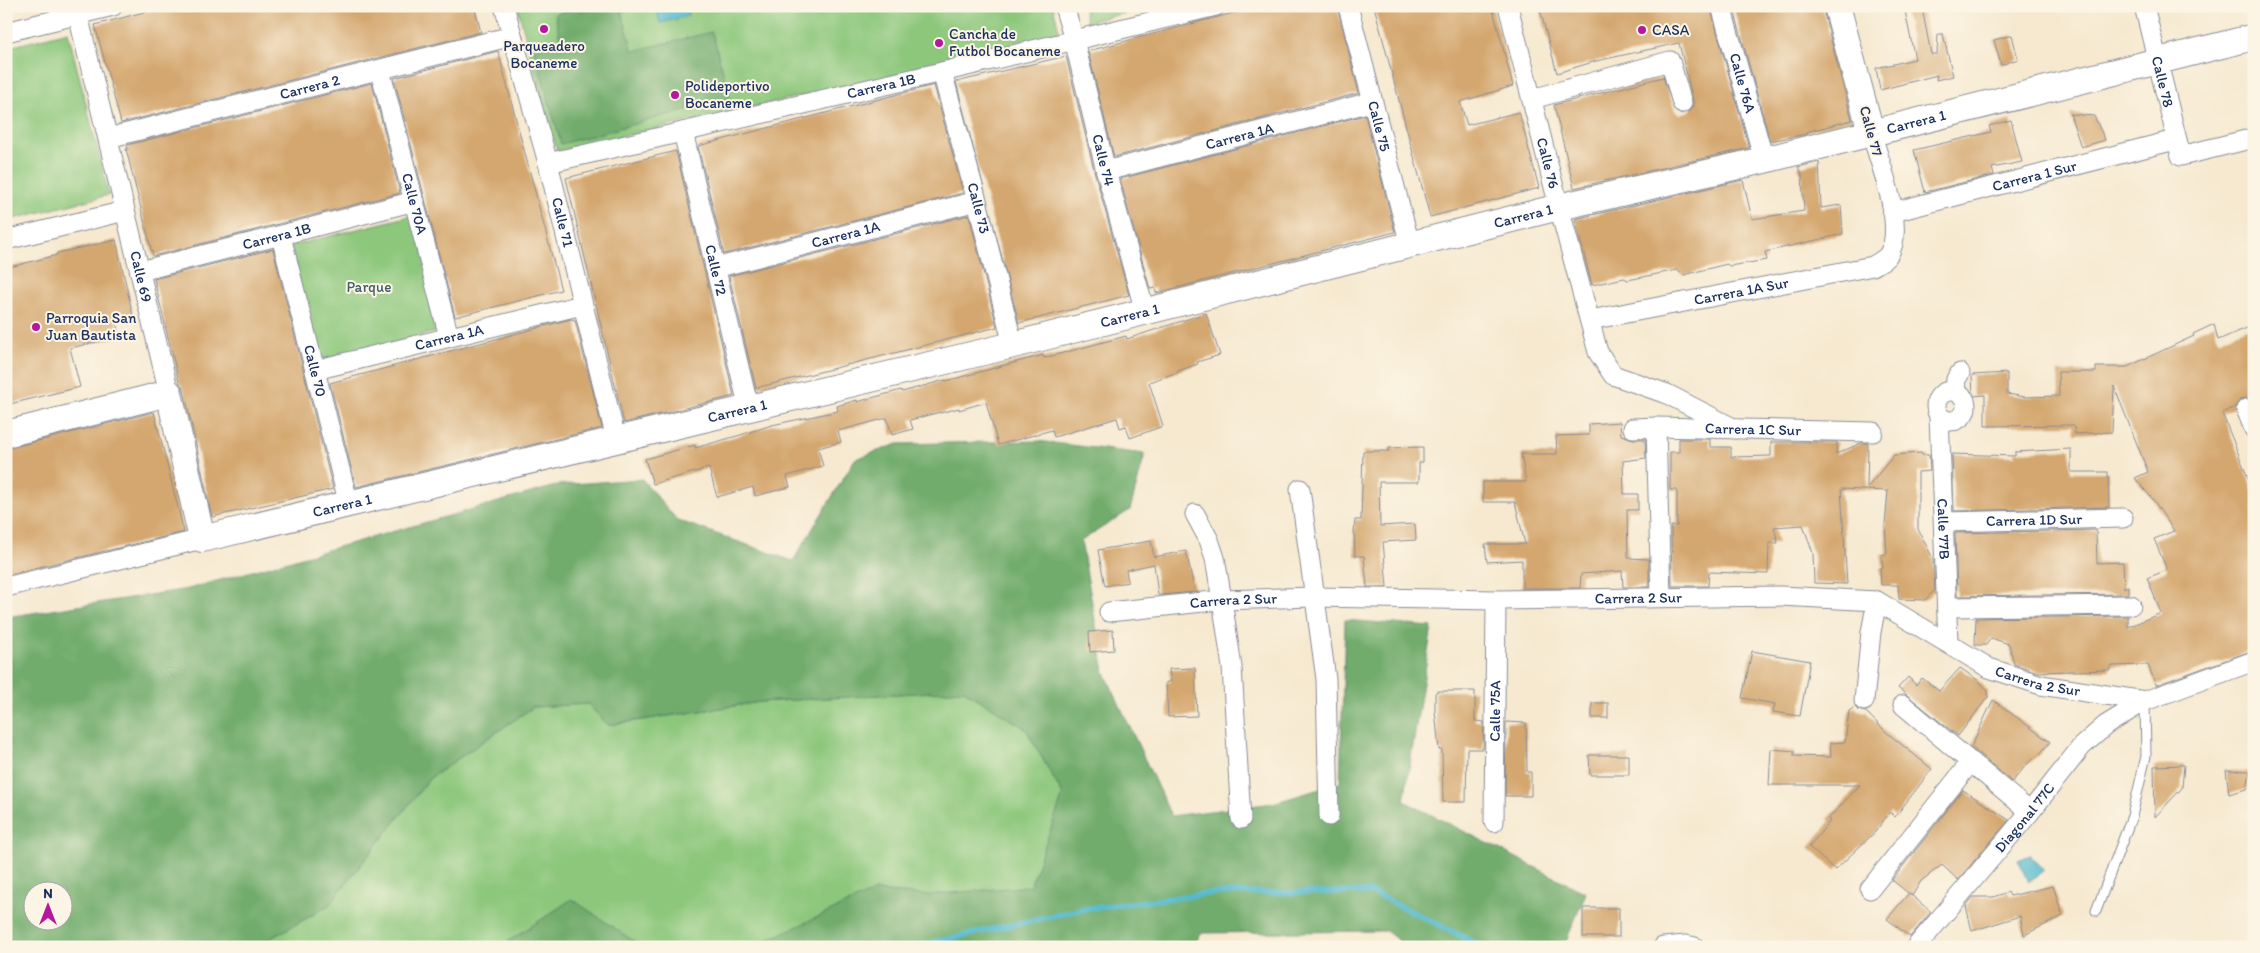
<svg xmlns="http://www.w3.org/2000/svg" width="2260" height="953" font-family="Itim,sans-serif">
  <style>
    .green { fill: #8cc77c; stroke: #547b6d }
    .forest { fill: #71ac6c; stroke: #466e65; fill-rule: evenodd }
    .water { fill: #52bacf; stroke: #367496 }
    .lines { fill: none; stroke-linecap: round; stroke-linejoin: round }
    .stream { stroke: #52bacf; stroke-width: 5.5 }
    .building { fill: #d4a76f }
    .lane-casing { stroke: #888c97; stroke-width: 11 }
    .street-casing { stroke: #888c97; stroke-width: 21 }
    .secondary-casing { stroke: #888c97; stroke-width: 28 }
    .lane { stroke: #fff; stroke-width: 9 }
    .street { stroke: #fff; stroke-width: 19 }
    .secondary { stroke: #fff; stroke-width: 26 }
    .poi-dot { fill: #b5179e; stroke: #fcf5e5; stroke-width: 2 }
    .labels { text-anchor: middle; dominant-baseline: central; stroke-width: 4; stroke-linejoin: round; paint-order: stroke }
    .poi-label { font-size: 15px; fill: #1b2f5e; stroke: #fcf5e5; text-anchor: start }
    .street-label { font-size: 15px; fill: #1b2f5e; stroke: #fcf5e5 }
    .park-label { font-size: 15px; fill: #3d5d67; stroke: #fcf5e5 }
  </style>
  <rect width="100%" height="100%" fill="#fcf5e5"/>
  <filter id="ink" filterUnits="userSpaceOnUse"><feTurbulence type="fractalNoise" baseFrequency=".02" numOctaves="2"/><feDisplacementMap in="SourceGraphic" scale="10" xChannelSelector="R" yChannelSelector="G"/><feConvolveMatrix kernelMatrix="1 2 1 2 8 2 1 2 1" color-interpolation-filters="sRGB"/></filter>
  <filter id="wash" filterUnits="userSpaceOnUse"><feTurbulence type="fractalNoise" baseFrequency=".0096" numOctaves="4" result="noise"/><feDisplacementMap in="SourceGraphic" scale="20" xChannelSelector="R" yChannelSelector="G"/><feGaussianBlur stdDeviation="1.12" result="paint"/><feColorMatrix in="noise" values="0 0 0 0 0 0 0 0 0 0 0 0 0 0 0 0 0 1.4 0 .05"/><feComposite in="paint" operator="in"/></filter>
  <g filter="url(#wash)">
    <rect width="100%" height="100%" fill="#f6e9d0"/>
    <g class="green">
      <path d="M517,6h536l8,32 -504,113z"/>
      <path d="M1083,6h71l-67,16z"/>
      <path d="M68,32l41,163 -96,24 -7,-26v-145z"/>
      <path d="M414,215l29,115 -124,31 -29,-115z"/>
      <path d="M964,690l62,39 37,66 45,152h-853l73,-41 102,-128 103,-71 55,-3 20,21 152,-23z"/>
    </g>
    <g class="forest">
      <path d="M611,6h9l13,45 79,-19 18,66 -169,46 -27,-95 27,-5 -6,-30 26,-7 1,5z"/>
      <path d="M1037,441l108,13 -15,56 -49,31 23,130 67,145 102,-13 67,-20 5,-163 87,7 -28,174 182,92 -20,48 -5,6h-154l-21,-16 -185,2 -8,14h-441l123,-56 53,4 102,-9 33,-91 -37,-66 -62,-39 -204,12 -152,23 -20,-21 -55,3 -103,71 -102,128 -73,41h-78l-8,-3 -8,3h-155v-330l182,-28 371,-104 83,-6 35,41 116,41 62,-102 43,-15zM32,890h30v30h-30z"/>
      <path d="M572,899l70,48h-142z"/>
    </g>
    <g class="water">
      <path d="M656,6h30l2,10 -28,7z"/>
      <path d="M2030,855l14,16 -16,11 -10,-22z"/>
    </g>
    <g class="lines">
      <path class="stream" d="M913,947l170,-38 132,-16 156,-1 113,55"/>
    </g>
    <g id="blocks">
      <g class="building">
        <path d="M167,6h307l7,26 -360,91 -26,-98z"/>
        <path d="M1260,6h77l22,87 -245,64 -26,-106z"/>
        <path d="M1374,6h118l21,80 -53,16 7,23 52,-13 20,76 -109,29z"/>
        <path d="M1539,6h171l39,142 -175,40 -20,-83 109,-28 12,34 5,3 10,-3 3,-5v-6l-14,-57 -83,18 -39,12z"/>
        <path d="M1733,6h89l30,114 -46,12 1,2 -37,7z"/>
        <path d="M1922,8l9,46h6l1,-20h5l10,42 -17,4 1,-5 -57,15 -4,-22 39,-9 -10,-48z"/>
        <path d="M2012,35l6,24 -17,6 -7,-25z"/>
        <path d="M498,51l63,239 -106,27 -61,-239z"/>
        <path d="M1066,56l29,118 34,121 -110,28 -63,-241z"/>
        <path d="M372,83l28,110 -247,63 -27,-107h2l-1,-4z"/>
        <path d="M934,85l29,108 -239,61 -26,-108z"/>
        <path d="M2070,114l24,2 11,24 -24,7z"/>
        <path d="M1365,115l30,117 -239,61 -1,-5 -5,1 -30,-110z"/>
        <path d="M2011,120l11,42 -30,6 2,7 -69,17 -11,-42 77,-18 -2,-6z"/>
        <path d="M676,151l58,245 -110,27 -58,-245z"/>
        <path d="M1819,162l2,46 20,-3 2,29 -78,18 2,8 -38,6 -2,-2 -44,11 -6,-5 -49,10 -4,-2 -32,7 -17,-66 168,-39 9,39 52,-8 -2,-36 -4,-8z"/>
        <path d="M969,215l28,112 -241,61 -27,-112z"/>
        <path d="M116,240l17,76 -17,5 3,16 -49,11 10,39 -74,18v-137l51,-13v-2z"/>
        <path d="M273,249l60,240 -121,28 -28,-127 -5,-8 -25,-103z"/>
        <path d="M1206,313l14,42 -23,7 1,2 -20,7v1l-29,10 14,44 -33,12 -4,-12 -6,2 -3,-10 -63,19 -2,-7 -54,15 -12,-43 -27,8v-2l-19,5v-1l-30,8 3,9 -21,6 -5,-17 -49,13 3,11 -23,6 5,18 -36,10 3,11 -35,9 -2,-9 -36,10 -8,-29 -56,16 -8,-25 50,-14v3l42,-12 35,-11 66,-14 -1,-5 20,-6v2l44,-12 1,2 43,-12 1,1 97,-26 1,3 82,-22 1,3z"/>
        <path d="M571,319l4,1 27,108 -246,59 -26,-104z"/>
        <path d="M2214,324l4,16 36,-15v72l-13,2 -6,8 -13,6 32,80v157l-98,35 -8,-20 -38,1v4l-72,2 -24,-8 -5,-20 -18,-6 -5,7h-11l1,-27 152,-2v11l33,-14 -14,-35 20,-8 -13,-31 20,-8 -20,-30 -19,-23 13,-6 -34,-86 -2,46 -37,2 -1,-9 -89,1v-31l-12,1 -1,-21 35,-2v21l18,3 34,-1 -1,-24h38v-5h31l67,-31 -1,-2z"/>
        <path d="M154,412l30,120 -178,43v-126z"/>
        <path d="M1620,422l1,13 12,4h12l1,19 -23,3 1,33h14v16h-11l1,48 21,1v28h-26l-1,-16 -41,3 -1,14h-58v-28l-35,2 -2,-18h40l-10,-42h-32v-20h43l-5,-28h36l-1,-18 33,-1v-11z"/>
        <path d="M1679,439h31v8h21v10l40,-1v-14h66l-1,12 25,-11h7l-1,45 27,-33 27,-2 1,2h7l1,16 -12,1v57l15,30 2,31 -10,10 -26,-1 -1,-14h-17l-1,-17 3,-1 -2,-12 6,-1 -2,-29 3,-34 -47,-2 6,95 -33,-1 -1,-30 -10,-28 -29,2 4,16h-9l-1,31 -59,-2 -1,14h-36l-1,-60h6v-36h-7v-38h9z"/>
        <path d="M1423,447v15l-4,1v19h-40l1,44 35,-2 1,16 -33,2 4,45h-20l-3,-31h-9l-1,-23 1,-13h6l2,-69h26v-3z"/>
        <path d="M2071,449v23h37l1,35 -155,4 -2,-57 63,2v-4z"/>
        <path d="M2096,530l1,33 26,-1 1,26 4,-2v8l-171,2 -2,-63z"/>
        <path d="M1151,541l3,16 32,-6 9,41 -37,3 -4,-31 -28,6 2,12 -23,4 -7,-36z"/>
        <path d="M1113,630l1,20 -24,2 -1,-20z"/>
        <path d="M1752,651l58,10 -10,55 -27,-4 2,-8 -33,-6z"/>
        <path d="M1195,668l2,48 -29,1 -2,-35h5l-2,-13z"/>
        <path d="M1960,668l19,13 9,10v6l-30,39 -60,-48 10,-11 8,8 6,-7 17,13z"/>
        <path d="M1438,691h37v30l9,1 -1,27h-16l-1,53h-23l-1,-52h-3l-4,-39v-18z"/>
        <path d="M1993,700l57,42 -11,13 -12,9 -15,18 -41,-35z"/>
        <rect x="1592" y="703" width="16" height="15"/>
        <path d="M1855,707l3,3 8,2 20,20 46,37 -37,48 -5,-5 -15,20 -40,38 -26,-23 21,-26 -2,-2 32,-34h-91l2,-36 23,2v5l37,1 -1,-14 15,-1 4,-31z"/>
        <path d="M1506,722l20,1 1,49h4v24h-26z"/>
        <path d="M1589,755h40v20h-39z"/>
        <path d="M2184,765l-2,23 -27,29 -1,-51z"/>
        <path d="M2226,770l24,1 -3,18 -18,5z"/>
        <path d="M1963,790l46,30 -51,60 -16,-15 -21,16 -9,15 -20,-16z"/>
        <path d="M2053,886l10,30 -39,19 -4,-19 -48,15 -6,-25 7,-9h20l15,-5 2,4z"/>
        <path d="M1909,893l22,19 -21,25 -23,-18z"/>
        <rect x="1583" y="908" width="36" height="29"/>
      </g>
    </g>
  </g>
  <g filter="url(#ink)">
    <use href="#blocks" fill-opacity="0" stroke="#888c97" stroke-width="1"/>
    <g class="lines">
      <defs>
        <path id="lane" d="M2096,911l36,-95 14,-60 -1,-54"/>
        <g id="street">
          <path id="s1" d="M504,6l44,157 68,276"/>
          <path id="s2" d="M1064,6l10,34 32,131 39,141"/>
          <path id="s3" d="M1348,6l62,239"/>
          <path id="s4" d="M1508,6l51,201 39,145 15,23 54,19 68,35"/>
          <path id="s5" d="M1721,6l43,154"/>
          <path id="s6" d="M2144,6l37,150 73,-18"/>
          <path id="s7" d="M78,15l91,378"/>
          <path d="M6,32l107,-26"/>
          <path id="s8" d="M380,70l69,267"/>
          <path id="s9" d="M942,72l35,129 36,144"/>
          <path d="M1532,99l138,-38 12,42"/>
          <path id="s10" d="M683,132l66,277"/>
          <path id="s11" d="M108,138l404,-102"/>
          <path id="s12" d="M548,163l394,-91 274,-66"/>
          <path id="s13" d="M1106,171l265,-69"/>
          <path id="s14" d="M1893,212l282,-72"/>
          <path id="s15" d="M281,236l68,269"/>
          <path d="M6,240l119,-29"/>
          <path id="s16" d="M715,268l262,-67"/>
          <path id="s17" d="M140,271l275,-70"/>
          <path id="s18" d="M1590,320l283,-54c4,-3 12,-6 15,-11 19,-26 -9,-94 -17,-123"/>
          <path id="s19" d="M315,370l267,-65"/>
          <circle cx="1951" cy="406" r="15"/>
          <path d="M1955,391l1,-12 4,-6"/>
          <path d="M2246,409l8,20"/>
          <path id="s20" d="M1939,417l9,225"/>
          <path d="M1656,427l5,169"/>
          <path id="s21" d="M1633,428l23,-1 217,5"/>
          <path d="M1300,489l26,190 3,137"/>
          <path d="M1195,514l14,26 6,18 7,42 10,67 9,152"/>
          <path id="s22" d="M1944,522l179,-4"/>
          <path d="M6,587l196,-48"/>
          <path d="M1947,607l184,-2"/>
          <path id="s23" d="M1109,612l113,-12 91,-3 183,3 284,-4 97,5 112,67 52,17 104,16"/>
          <path d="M1864,701l7,-69 6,-31"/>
          <path d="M1903,705l127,107"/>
          <path id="s24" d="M1494,822l2,-222"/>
          <path d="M1870,889l100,-126"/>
          <path d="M1663,947l23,-2 9,2"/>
          <path id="s25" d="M1916,947l114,-135 52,-66 24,-21 39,-24 109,-40"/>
        </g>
        <g id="secondary">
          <path d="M1837,6l34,126"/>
          <path id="s26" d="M6,434l163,-41 33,146 811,-194 546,-138 205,-47 490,-123"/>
        </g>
      </defs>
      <use href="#lane" class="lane-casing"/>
      <use href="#street" class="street-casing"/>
      <use href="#secondary" class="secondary-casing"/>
      <use href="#lane" class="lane"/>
      <use href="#street" class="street"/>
      <use href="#secondary" class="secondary"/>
    </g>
  </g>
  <g class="poi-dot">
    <circle cx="544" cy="29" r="5"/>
    <circle cx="1642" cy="30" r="5"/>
    <circle cx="939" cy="43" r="5"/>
    <circle cx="675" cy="95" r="5"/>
    <circle cx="36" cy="327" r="5"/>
  </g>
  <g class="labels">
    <g class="poi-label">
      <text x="1652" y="30">CASA</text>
      <text x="949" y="34">Cancha de<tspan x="949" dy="17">Futbol Bocaneme</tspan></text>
      <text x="544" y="46" text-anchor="middle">Parqueadero<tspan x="544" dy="17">Bocaneme</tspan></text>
      <text x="685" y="86">Polideportivo<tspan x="685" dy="17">Bocaneme</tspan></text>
      <text x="46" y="318">Parroquia San<tspan x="46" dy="17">Juan Bautista</tspan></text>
    </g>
    <g class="street-label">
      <text stroke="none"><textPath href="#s6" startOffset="78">Calle 78</textPath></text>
      <text stroke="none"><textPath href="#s5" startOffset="80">Calle 76A</textPath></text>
      <text stroke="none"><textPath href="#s12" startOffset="342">Carrera 1B</textPath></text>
      <text stroke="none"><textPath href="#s11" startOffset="208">Carrera 2</textPath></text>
      <text stroke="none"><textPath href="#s26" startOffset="2082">Carrera 1</textPath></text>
      <text stroke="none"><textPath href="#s3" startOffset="124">Calle 75</textPath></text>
      <text transform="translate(1871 131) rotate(75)">Calle 77</text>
      <text stroke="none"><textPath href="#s13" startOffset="138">Carrera 1A</textPath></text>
      <text stroke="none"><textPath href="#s2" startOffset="159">Calle 74</textPath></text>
      <text stroke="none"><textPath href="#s4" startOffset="162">Calle 76</textPath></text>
      <text stroke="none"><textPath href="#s14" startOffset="146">Carrera 1 Sur</textPath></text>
      <text stroke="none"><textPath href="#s8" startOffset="138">Calle 70A</textPath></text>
      <text stroke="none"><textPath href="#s9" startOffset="141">Calle 73</textPath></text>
      <text stroke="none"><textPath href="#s26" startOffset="1678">Carrera 1</textPath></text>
      <text stroke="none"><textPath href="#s1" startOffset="224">Calle 71</textPath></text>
      <text stroke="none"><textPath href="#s16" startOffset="135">Carrera 1A</textPath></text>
      <text stroke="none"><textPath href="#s17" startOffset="141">Carrera 1B</textPath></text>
      <text stroke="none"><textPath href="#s10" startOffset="142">Calle 72</textPath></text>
      <text stroke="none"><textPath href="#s7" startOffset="269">Calle 69</textPath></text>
      <text stroke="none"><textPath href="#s18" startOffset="154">Carrera 1A Sur</textPath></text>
      <text stroke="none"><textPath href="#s26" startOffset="1272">Carrera 1</textPath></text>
      <text stroke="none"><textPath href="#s19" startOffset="138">Carrera 1A</textPath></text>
      <text stroke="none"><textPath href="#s15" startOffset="139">Calle 70</textPath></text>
      <text stroke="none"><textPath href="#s26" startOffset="868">Carrera 1</textPath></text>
      <text stroke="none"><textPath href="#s21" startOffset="120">Carrera 1C Sur</textPath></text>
      <text stroke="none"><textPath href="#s26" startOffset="462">Carrera 1</textPath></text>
      <text stroke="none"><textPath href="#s22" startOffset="90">Carrera 1D Sur</textPath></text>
      <text stroke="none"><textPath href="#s20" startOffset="112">Calle 77B</textPath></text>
      <text stroke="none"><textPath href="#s23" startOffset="530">Carrera 2 Sur</textPath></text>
      <text stroke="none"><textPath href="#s23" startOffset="125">Carrera 2 Sur</textPath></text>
      <text stroke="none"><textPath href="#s23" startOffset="950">Carrera 2 Sur</textPath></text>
      <text stroke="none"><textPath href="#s24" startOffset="111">Calle 75A</textPath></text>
      <text stroke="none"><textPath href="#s25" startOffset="169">Diagonal 77C</textPath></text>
    </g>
    <g class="park-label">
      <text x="369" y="287">Parque</text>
    </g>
  </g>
  <rect width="2260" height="953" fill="none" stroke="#fcf5e5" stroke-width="25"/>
  <g transform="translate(48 906)"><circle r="24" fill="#fcf5e5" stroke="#a2a6af"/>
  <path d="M0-4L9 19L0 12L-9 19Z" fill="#b5179e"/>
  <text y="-8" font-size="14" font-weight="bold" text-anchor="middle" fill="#1b2f5e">N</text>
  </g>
</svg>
